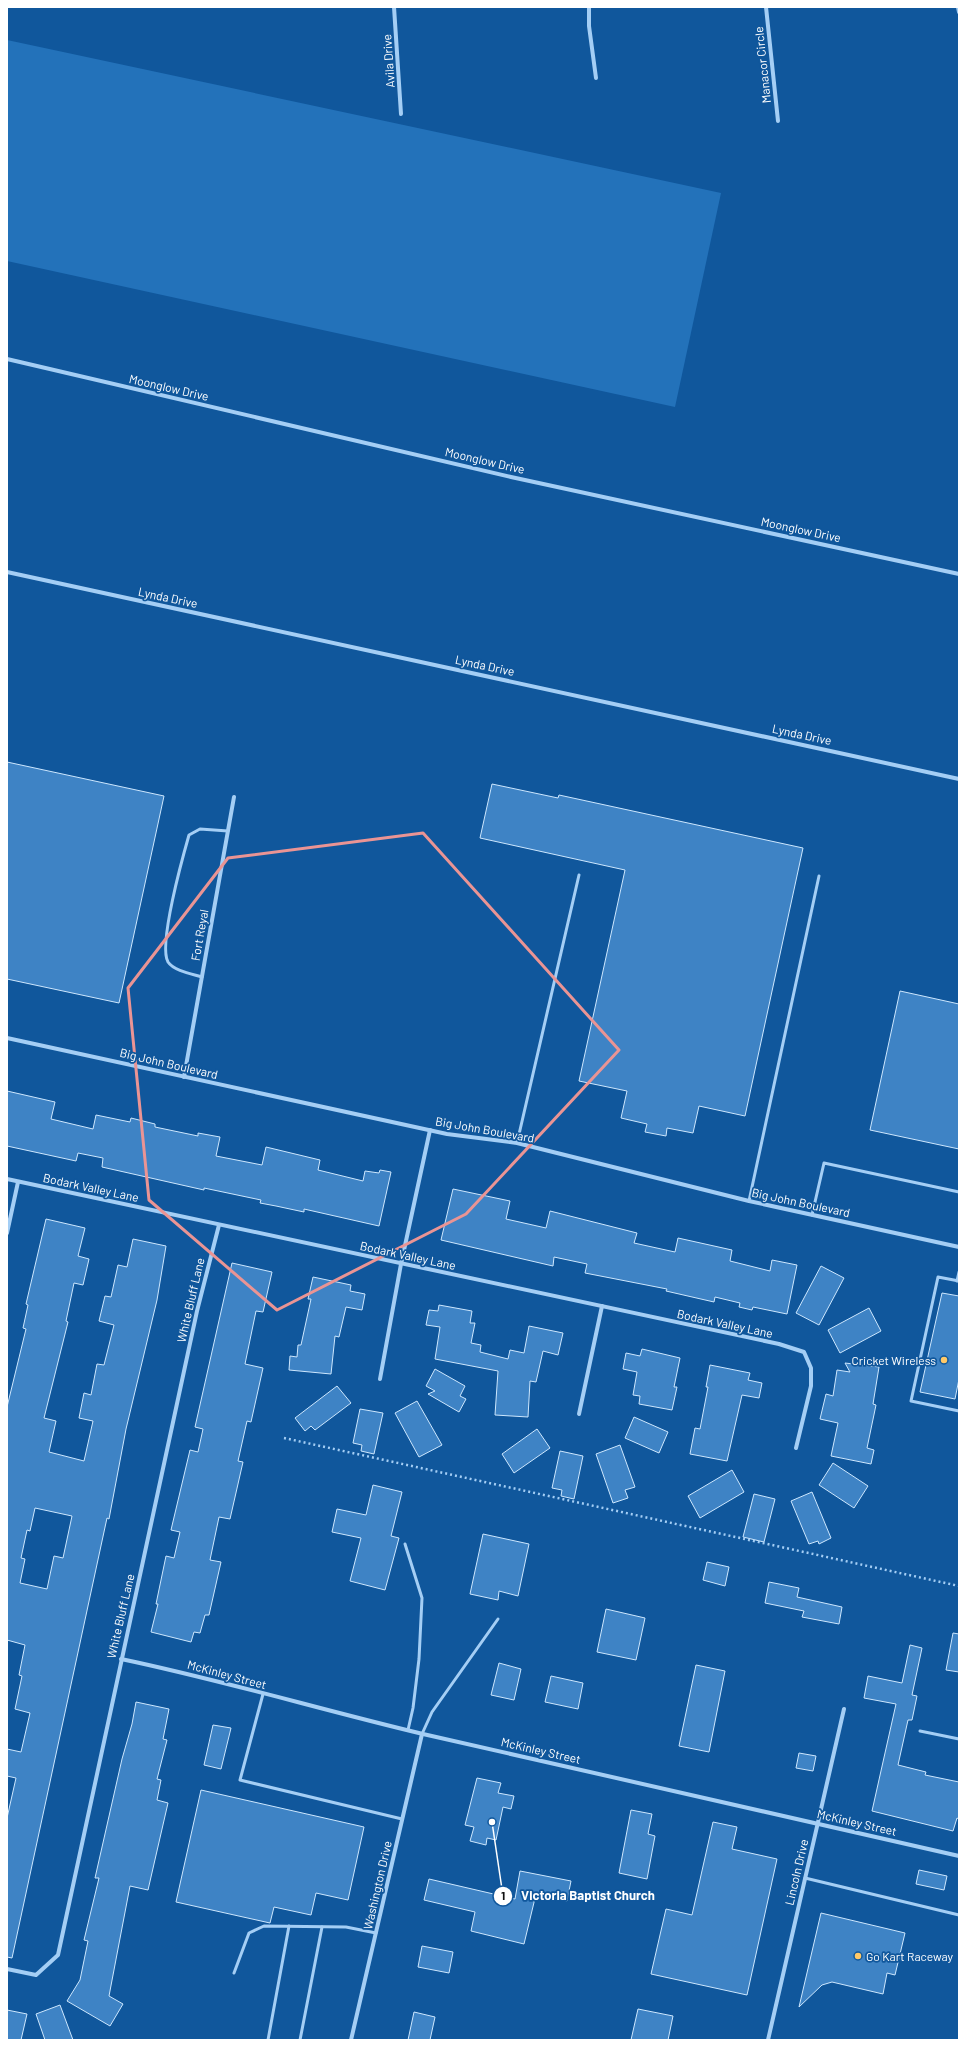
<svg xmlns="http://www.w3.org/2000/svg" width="966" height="2047" font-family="Barlow,sans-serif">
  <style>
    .green { fill: #2372ba }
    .building { fill: #3e83c5; stroke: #cde7fe; fill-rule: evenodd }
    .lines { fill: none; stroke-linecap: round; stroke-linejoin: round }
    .path { stroke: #a4cef5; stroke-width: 2.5; stroke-dasharray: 2 3; stroke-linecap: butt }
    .service { stroke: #a4cef5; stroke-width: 3 }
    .minor { stroke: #a4cef5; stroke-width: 4 }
    .marked { fill: none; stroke: #ea9494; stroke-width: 3; stroke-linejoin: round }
    .poi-dot { fill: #ffc968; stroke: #10579c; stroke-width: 1.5 }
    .labels { text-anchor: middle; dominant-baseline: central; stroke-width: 3.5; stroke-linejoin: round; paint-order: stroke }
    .street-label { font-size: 12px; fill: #fff; stroke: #10579c }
    .poi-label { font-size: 12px; fill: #fff; stroke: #10579c; text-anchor: end }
    .leader { fill: none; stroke: #fff; stroke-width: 1.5 }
    .callout-dot { fill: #fff; stroke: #10579c; stroke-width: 1.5 }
    .mark-label { font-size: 12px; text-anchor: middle; font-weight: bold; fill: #111 }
    .callout-label { font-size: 13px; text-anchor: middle; font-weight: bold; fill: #fff; stroke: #10579c; stroke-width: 3.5; stroke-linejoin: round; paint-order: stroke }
  </style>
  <rect width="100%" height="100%" fill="#10579c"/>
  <path class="green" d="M7,40l714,153 -46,214 -668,-146z"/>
  <g class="building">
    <path d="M7,762l157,34 -45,207 -112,-24z"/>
    <path d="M492,784l66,14 1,-3 244,53 -58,268 -46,-10 -6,27 -26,-5 -1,8 -21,-4 2,-8 -26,-6 6,-27 -48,-10 46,-211 -145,-32z"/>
    <path d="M900,991l59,13v145l-89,-19z"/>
    <path d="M7,1091l48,11 -4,17 42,10 3,-14 34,7 1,-4 24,6v3l43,9v-3l22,4 -4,19 46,9 4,-18 54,13 -2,10 45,11 2,-10 14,2 1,-3 11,2 -12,54 -75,-17v3l-28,-6 -16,-3 1,-3 -57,-12v2l-102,-23 1,-9 -25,-5 -2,8 -69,-15z"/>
    <path d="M453,1189l57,12 -4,18 40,9 4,-17 87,22 -3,10 41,9 3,-14 54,12 -2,11 40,10 2,-11 25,5 -10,49 -34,-7 -1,3 -13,-3 1,-4 -25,-6 -1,5 -48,-11 1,-2 -82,-16 2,-9 -33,-7 -1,9 -112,-26z"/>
    <path d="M46,1219l39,9 -7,28 11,3 -6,26 -9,-2 -8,38 2,1 -24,96 12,3 -7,31 35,9 9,-40 -14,-3 5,-25 7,2 6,-31 7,1 10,-40 -15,-4 6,-25 6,1 7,-32 9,2 6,-28 33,7 -9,54 -31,129 -17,90 -2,-1 -95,440 -5,-1v-139l9,-40 -9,-2v-27l14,3 9,-39 -15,-4 7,-33 -3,-1 6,-30 -18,-5v-233l19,-78 -3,-1 5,-23 -2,-1zM35,1508l37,8 -9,42 -9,-2 -7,33 -27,-6 5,-24 -4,-1 6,-28 3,1z"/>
    <path d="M232,1263l40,9 -9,40 -7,-1 -11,53 18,4 -12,54 -4,-1 -9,40 5,1 -13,57 -11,-2 -9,43 11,2 -12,53h-4l-5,18 -6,-1 -3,10 -40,-10 7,-28h-2l10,-48 8,2 6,-26 -9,-2 19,-80 8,2 5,-23 -8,-2z"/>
    <path d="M821,1266l23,12 -25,47 -23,-12z"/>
    <path d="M313,1277l38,8 -1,6 15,3 -3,16 -16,-3 -7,30 -4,-1 -4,38 -42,-4 1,-14 7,1 1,-12h3l10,-46h-3z"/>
    <path d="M942,1293l17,3v83l-4,20 -35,-7z"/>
    <path d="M439,1305l33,6 -2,12h5l-4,20 10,2 -1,7 28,7 2,-9 14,3 5,-27 34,7 -5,22 -15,-4 -7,31 -6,-1 -2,36 -33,-2 3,-44 -63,-12 5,-32 -14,-2 3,-15 9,1z"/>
    <path d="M869,1308l12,23 -41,22 -12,-23z"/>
    <path d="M642,1349l38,9 -6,29h3l-5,23 -33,-6 1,-8 -7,-1 4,-23 -14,-3 3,-16 14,3z"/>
    <path d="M845,1363l34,4 -6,37 3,1 -9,43 7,2 -3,14 -40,-8 7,-33 -18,-4 6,-25 7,2 4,-26 13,2z"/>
    <path d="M710,1365l40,8 -2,7 14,3 -3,15 -17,-3 -15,66 -37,-7 5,-26 5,1 8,-42h-2z"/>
    <path d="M435,1369l30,17 -5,10 6,3 -7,13 -31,-18 7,-3 -9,-5z"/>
    <path d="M337,1386l14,17 -36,27 -4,-4 -6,5 -10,-13z"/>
    <path d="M417,1401l25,44 -23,12 -24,-44z"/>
    <path d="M360,1409l23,4 -9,41 -13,-3 1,-6 -9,-2z"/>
    <path d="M634,1417l34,15 -9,21 -34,-15z"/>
    <path d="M537,1429l13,19 -36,25 -12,-19z"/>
    <path d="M620,1445l15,42 -10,3 3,8 -15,5 -17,-49z"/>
    <path d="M560,1451l23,5 -9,43 -13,-3 1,-6 -10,-2z"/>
    <path d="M833,1463l35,23 -14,22 -35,-23z"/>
    <path d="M732,1470l12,22 -44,26 -12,-22z"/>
    <path d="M373,1485l29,7 -11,44 8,2 -14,52 -35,-9 11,-43 -29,-6 5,-23 29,6z"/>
    <path d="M812,1492l19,46 -12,6 -1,-3 -9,3 -18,-43z"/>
    <path d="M754,1494l21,5 -11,43 -21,-5z"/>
    <path d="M483,1534l46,10 -11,52 -19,-5 -1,9 -28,-6z"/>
    <path d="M707,1562l22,5 -4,19 -22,-6z"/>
    <path d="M769,1582l30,6 -2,9 45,10 -3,17 -37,-7 2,-6 -39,-8z"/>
    <path d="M606,1609l39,9 -9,42 -39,-8z"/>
    <path d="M953,1633l6,1v38l-13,-2z"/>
    <path d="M910,1645l12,3 -10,47 5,1 -5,24h-4l-10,45 28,7 -1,3 34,7v37l-2,-1 -4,13 -81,-20 24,-107 -32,-6 4,-22 34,7z"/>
    <path d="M499,1663l22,6 -7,31 -23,-5z"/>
    <path d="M696,1665l29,6 -16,81 -30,-6z"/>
    <path d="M551,1676l32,7 -5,26 -33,-7z"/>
    <path d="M136,1702l33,7 -6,30 4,1 -10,39 4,1 -4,20 11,3 -20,87 -18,-4 -21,110 14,8 -13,22 -43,-25 13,-21 8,-39 -4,-1 15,-62h-4l27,-119 10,-35z"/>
    <path d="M213,1725l18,3 -10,41 -17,-4z"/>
    <path d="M799,1753l17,3 -3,15 -17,-3z"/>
    <path d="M477,1778l24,5 -3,10 16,3 -3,13 -8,-2 -7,33 -9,-2 -1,7 -16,-4 4,-14 -9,-2z"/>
    <path d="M201,1790l163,37 -16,73 -32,-7 -5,22 -37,-8 -4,16 -94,-21z"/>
    <path d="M631,1810l21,4 -4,20 7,2 -8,43 -28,-6z"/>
    <path d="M713,1822l24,5 -5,22 45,10 -30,136 -96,-21 15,-65 26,6z"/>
    <path d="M919,1870l28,6 -3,14 -28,-6z"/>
    <path d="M520,1871l51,10 -4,20 -31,-7 -12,50 -53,-13 4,-19 -51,-12 5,-21 86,20z"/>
    <path d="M821,1913l84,20 -10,42 -8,-2 -4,21 -51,-12 -10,3 -23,22z"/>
    <path d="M422,1946l31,6 -4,21 -31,-6z"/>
    <path d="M60,2005l13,35h-28l-9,-26z"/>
    <path d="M638,2009l35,7 -5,24h-37z"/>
    <path d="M7,2010l20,4 -6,26h-14z"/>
    <path d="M414,2012l21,5 -5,23h-22z"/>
  </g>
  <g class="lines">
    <path class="path" d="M284,1438l675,148"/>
    <g class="service">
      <path d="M202,977c-10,-3 -28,-6 -34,-15 -10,-17 15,-106 21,-127l11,-6 28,2"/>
      <path d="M517,1143l62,-268"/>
      <path d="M749,1201l70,-325"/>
      <path d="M812,1215l12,-52 135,29"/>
      <path d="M957,1281l2,-9"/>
      <path d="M959,1281l-21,-4 -27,124 48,10"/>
      <path d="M405,1544l17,54 -3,61 -6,49 -5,22"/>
      <path d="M263,1694l-23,86 162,39"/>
      <path d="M920,1731l39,8"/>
      <path d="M422,1734l10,-22 66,-93"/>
      <path d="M805,1878l154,37"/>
      <path d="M234,1973l15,-40 15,-7 82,1 30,6"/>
      <path d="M268,2040l21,-114"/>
      <path d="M300,2040l22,-113"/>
    </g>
    <g class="minor">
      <path d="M394,7l7,107"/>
      <path d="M589,7v19l7,52"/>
      <path d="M766,7l12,114"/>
      <path d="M958,7l1,5"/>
      <path d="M7,359l504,118 448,97"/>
      <path d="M7,572l952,207"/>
      <path d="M7,1038l440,96 70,9 232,58 210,46"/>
      <path d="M184,1077l50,-280"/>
      <path d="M7,1179l772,165 25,8 7,16v18l-15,62"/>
      <path d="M7,1233l11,-51"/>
      <path d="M380,1379l21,-115 29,-134"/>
      <path d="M579,1414l23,-108"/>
      <path d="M121,1659c101,21 201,51 302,75 178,42 357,81 536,122"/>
      <path d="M7,1969l29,6 22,-20 139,-644 22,-86"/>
      <path d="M351,2040l71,-306"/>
      <path d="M768,2040l76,-331"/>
    </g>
  </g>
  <path class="marked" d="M423,833l196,217 -153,164 -189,96 -128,-110 -21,-212 100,-130z"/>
  <g class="poi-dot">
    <circle cx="944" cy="1360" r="4"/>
    <circle cx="858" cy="1956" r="4"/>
  </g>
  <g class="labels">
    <g class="street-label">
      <text transform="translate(388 61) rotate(-94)">Avila Drive</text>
      <text transform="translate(762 65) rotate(-96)">Manacor Circle</text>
      <text transform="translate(169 387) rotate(13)">Moonglow Drive</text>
      <text transform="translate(485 460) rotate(13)">Moonglow Drive</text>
      <text transform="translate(801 529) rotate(12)">Moonglow Drive</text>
      <text transform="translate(168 597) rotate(12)">Lynda Drive</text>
      <text transform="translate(485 665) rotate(12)">Lynda Drive</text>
      <text transform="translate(802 734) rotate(12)">Lynda Drive</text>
      <text transform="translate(199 935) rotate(-80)">Fort Reyal</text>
      <text transform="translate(169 1063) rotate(13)">Big John Boulevard</text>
      <text transform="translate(485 1129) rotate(10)">Big John Boulevard</text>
      <text transform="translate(91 1187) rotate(12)">Bodark Valley Lane</text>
      <text transform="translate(801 1202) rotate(12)">Big John Boulevard</text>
      <text transform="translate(408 1255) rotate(12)">Bodark Valley Lane</text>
      <text transform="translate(190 1300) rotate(-77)">White Bluff Lane</text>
      <text transform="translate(725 1323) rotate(12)">Bodark Valley Lane</text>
      <text transform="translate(120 1616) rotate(-77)">White Bluff Lane</text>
      <text transform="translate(227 1674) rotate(15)">McKinley Street</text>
      <text transform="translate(541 1750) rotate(13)">McKinley Street</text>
      <text transform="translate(857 1822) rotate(13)">McKinley Street</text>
      <text transform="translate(796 1872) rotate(-77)">Lincoln Drive</text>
      <text transform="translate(377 1885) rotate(-77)">Washington Drive</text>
    </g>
    <g class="poi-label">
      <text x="936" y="1360">Cricket Wireless</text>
      <text x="866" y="1956" text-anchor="start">Go Kart Raceway</text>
    </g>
  </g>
  <path class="leader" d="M492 1822L503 1896"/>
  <g class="callout-dot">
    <circle cx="492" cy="1822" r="4"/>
    <circle cx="503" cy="1896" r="10"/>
  </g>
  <g class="mark-label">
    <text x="503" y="1900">1</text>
  </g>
  <g class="callout-label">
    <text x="588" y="1900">Victoria Baptist Church</text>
  </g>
  <rect width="966" height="2047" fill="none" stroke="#ffffff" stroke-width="16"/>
</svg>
